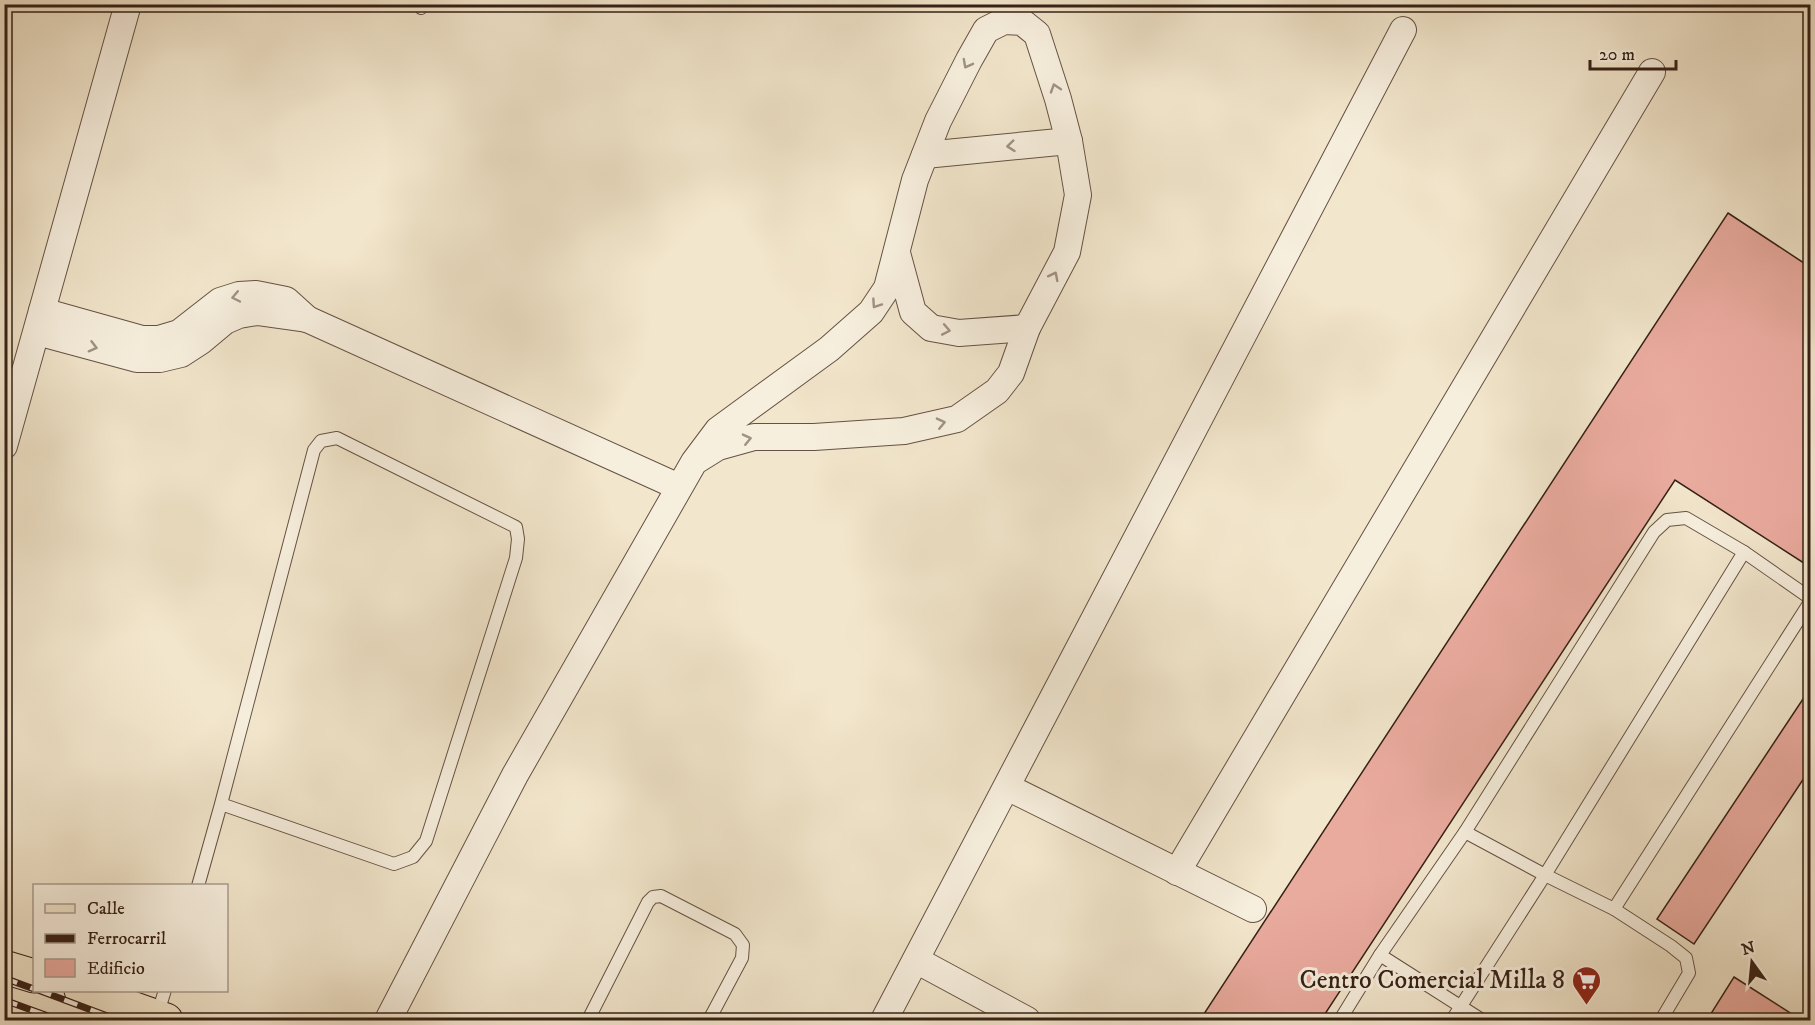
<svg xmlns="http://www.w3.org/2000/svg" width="1815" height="1025" font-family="'IM FELL DW Pica',serif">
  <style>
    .building { fill: #eaab9f; stroke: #362016; stroke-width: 1.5 }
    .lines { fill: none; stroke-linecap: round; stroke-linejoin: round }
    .service-casing { stroke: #655244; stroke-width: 14 }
    .minor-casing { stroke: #655244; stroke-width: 28 }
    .primary-casing { stroke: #362016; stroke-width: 35 }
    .service { stroke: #f7efde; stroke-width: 12 }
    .minor { stroke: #f7efde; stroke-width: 26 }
    .primary { stroke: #f2e6cc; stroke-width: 33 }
    .rail-casing { stroke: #362016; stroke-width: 7 }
    .rail { stroke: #f7efde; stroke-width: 4.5; stroke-dasharray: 14; stroke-linecap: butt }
    .oneway { stroke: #a09284 }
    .labels { text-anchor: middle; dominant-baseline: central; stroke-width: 6; stroke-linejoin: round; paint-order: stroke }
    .poi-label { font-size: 26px; fill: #362016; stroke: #f7efde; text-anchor: end }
  </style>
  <rect width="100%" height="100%" fill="#f2e6cc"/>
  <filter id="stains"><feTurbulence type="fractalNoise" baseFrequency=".00333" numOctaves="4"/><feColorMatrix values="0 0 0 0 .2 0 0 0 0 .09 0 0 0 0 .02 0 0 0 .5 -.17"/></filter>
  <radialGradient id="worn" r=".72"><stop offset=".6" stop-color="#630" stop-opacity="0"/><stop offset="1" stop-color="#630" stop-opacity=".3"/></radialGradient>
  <g class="building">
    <path d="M1728,213l82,54v300l-135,-87 -354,540h-121z"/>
    <path d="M1810,695v74l-116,175 -37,-25 148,-223z"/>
    <path d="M1734,977l64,41 -2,2h-89z"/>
  </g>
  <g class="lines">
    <defs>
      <g id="service">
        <path d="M421,8l1,-4"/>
        <path d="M1465,832l80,43 69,34"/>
        <path d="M198,886l23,-82 93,-354 7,-9 16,-3 179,89 2,12 -2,19 -90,283 -13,16 -19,7 -173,-60"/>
        <path d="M1380,955l102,65"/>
        <path d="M157,1016l8,-26"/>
        <path d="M588,1020l60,-118 5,-5 8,-1 74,38 8,11 -1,13 -33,62"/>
        <path d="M1340,1020l40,-65 85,-123 189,-300 13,-12 19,-2 58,34 66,46"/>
        <path d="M1452,1020l93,-145 199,-323"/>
        <path d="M1661,1020l28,-47 -3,-15 -15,-12 -57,-37 196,-307"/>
      </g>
      <g id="minor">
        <path d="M925,155l144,-14"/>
        <path d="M897,253l16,59 18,16 28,5 68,-5"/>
        <path d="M42,311l100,28h17l20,-6 41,-32 19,-6 17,-1 30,6 21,19"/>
        <path d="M37,332l100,27h23l21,-5 20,-13 24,-20 14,-6 18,-3 50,7 372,168"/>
        <path d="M4,446l124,-442"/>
        <path d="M1007,787l246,122"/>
        <path d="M1177,872l475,-800"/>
        <path d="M916,960l111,60"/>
        <path d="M388,1020l127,-245 179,-313 24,-32 111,-81 42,-37 16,-24 28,-108 23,-59 31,-61 17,-30 18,-9 18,1 15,12 21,65 11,42 9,54 -11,57 -40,76 -16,45 -14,18 -40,28 -53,12 -90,6h-60l-36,10 -24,15"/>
        <path d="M884,1020l519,-990"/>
      </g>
      <g id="primary">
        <path d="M4,967l30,9"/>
        <path d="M81,990l85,30"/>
      </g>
    </defs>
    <use href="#service" class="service-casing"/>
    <use href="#minor" class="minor-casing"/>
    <use href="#primary" class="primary-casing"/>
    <use href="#service" class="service"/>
    <use href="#minor" class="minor"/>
    <use href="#primary" class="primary"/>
    <defs>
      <g id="rail">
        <path d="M4,978l30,11"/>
        <path d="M38,990l80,30"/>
        <path d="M4,1000l55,20"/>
      </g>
    </defs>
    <use href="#rail" class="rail-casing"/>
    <use href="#rail" class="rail"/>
  </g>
  <defs><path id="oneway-chevron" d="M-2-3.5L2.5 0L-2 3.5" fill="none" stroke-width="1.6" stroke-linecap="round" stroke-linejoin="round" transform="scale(1.5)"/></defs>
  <g class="oneway">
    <use href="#oneway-chevron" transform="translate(967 64) rotate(118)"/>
    <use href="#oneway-chevron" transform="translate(1055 88) rotate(-108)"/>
    <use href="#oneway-chevron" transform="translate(1011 146) rotate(174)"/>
    <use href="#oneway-chevron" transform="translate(1054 276) rotate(-63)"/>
    <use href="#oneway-chevron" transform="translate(236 297) rotate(168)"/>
    <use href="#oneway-chevron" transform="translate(876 304) rotate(124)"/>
    <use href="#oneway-chevron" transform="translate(946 330) rotate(11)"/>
    <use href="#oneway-chevron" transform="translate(93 347) rotate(15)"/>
    <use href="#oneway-chevron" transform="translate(941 423) rotate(-13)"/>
    <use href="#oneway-chevron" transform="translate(747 439) rotate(-13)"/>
  </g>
  <defs>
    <symbol id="supermarket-pin" viewBox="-11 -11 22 30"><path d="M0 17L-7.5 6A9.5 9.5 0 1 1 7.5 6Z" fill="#8f2418" stroke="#f7efde"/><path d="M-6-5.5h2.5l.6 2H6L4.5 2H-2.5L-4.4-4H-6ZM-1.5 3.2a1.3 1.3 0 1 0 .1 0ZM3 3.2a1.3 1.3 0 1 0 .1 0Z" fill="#fff"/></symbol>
  </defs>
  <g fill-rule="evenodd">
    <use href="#supermarket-pin" x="1570" y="964" width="33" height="45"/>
  </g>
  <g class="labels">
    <g class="poi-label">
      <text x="1565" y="980">Centro Comercial Milla 8</text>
    </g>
  </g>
  <rect width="1815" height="1025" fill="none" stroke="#f2e6cc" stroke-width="24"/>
  <rect x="6" y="6" width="1803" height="1013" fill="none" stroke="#362016" stroke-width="3"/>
  <rect x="12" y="12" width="1791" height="1001" fill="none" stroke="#362016" stroke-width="1.5"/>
  <rect x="33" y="884" width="195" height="108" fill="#f7efde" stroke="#aa9c8e" stroke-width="1.5"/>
  <rect x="45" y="904" width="30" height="9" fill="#f2e6cc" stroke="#aa9c8e" stroke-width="1.5"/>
  <text x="87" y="914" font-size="18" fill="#362016">Calle</text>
  <rect x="45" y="934" width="30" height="9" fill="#362016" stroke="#aa9c8e" stroke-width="1.5"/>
  <text x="87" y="944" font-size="18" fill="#362016">Ferrocarril</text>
  <rect x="45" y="959" width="30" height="18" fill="#eaab9f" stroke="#aa9c8e" stroke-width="1.5"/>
  <text x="87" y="974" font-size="18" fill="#362016">Edificio</text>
  <g transform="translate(1752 962) rotate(345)" stroke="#f7efde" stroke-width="4.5" paint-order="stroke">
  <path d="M0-4.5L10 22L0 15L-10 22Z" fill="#362016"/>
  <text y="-9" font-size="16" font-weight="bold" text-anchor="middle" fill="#362016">N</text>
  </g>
  <path d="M1590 60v9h86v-9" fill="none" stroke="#362016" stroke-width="3"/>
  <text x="1599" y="60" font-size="18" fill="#362016" stroke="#f7efde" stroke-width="4.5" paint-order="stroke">20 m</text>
  <rect width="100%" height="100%" filter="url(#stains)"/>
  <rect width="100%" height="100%" fill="url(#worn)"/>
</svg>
